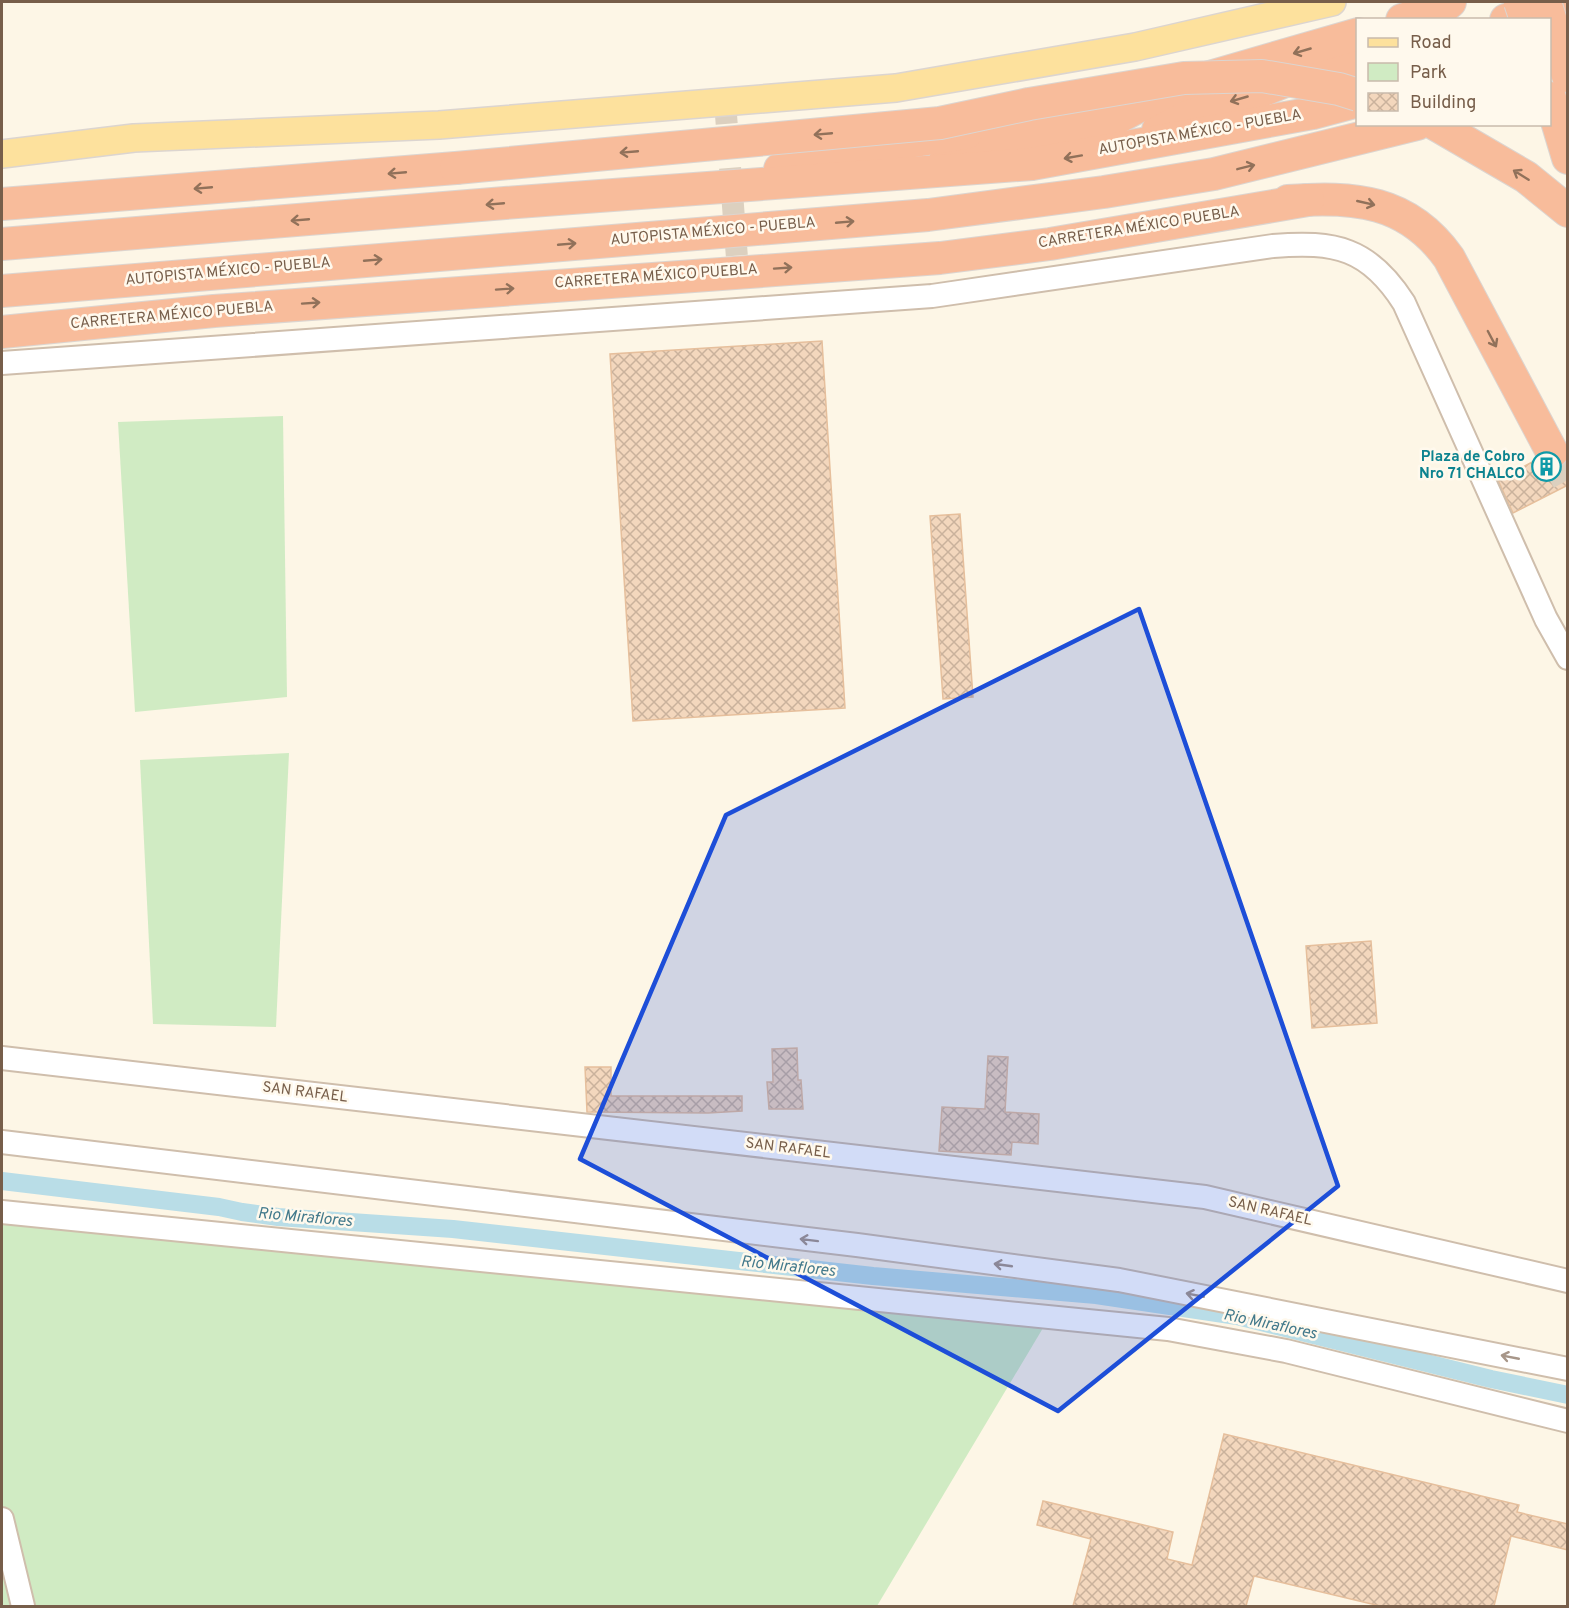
<svg xmlns="http://www.w3.org/2000/svg" width="1569" height="1608" font-family="Overpass,sans-serif">
  <style>
    .green { fill: #d0ebc3 }
    .lines { fill: none; stroke-linecap: round; stroke-linejoin: round }
    .canal { stroke: #b9dde7; stroke-width: 18 }
    .building { fill: url(#building-cross-hatch); stroke: #e6bf9c; stroke-width: 1.5 }
    .minor-tunnel { stroke: #dcd0bf; stroke-width: 22; stroke-dasharray: 22 11; stroke-linecap: butt }
    .highway-tunnel { stroke: #dcd0bf; stroke-width: 32; stroke-dasharray: 32 16; stroke-linecap: butt }
    .minor-casing { stroke: #cfbeac; stroke-width: 26 }
    .major-casing { stroke: #dcd5d0; stroke-width: 30 }
    .highway-casing { stroke: #dcd5d0; stroke-width: 34 }
    .minor { stroke: #fff; stroke-width: 22 }
    .major { stroke: #fde19d; stroke-width: 27 }
    .highway { stroke: #f8bc9b; stroke-width: 32 }
    .highway-bridge-casing { stroke: #dcd5d0; stroke-width: 34; stroke-linecap: butt }
    .highway-bridge { stroke: #f8bc9b; stroke-width: 32 }
    .oneway { stroke: #91715a }
    .oneway2 { stroke: #a79689 }
    .marked { fill: #1d4ed8; fill-opacity: 0.2; stroke: #1d4ed8; stroke-width: 4.5; stroke-linejoin: round }
    .labels { text-anchor: middle; dominant-baseline: central; stroke-width: 5; stroke-linejoin: round; paint-order: stroke }
    .street-label { font-size: 15px; fill: #775e4a; stroke: #fff9ed }
    .culture-label { font-size: 15px; font-weight: bold; fill: #0d838f; stroke: #fff9ed; text-anchor: end }
    .water-label { font-size: 16px; font-style: italic; fill: #42798b; stroke: #fff9ed }
  </style>
  <defs>
    <pattern id="building-cross-hatch" width="8" height="8" patternUnits="userSpaceOnUse" patternTransform="scale(1.5)"><rect width="8" height="8" fill="#f3d7bd"/><path d="M0 0l8 8M0 8l8-8" fill="none" stroke="#cab29c"/></pattern>
  </defs>
  <rect width="100%" height="100%" fill="#fdf6e6"/>
  <g class="green">
    <path d="M283,416l4,281 -152,15 -17,-290z"/>
    <path d="M289,753l-13,274 -123,-3 -13,-264z"/>
    <path d="M2,1221l1041,107 -166,278h-875z"/>
  </g>
  <g class="lines">
    <path class="canal" d="M2,1181l217,26 23,5 36,5 175,12 420,47 223,19 141,21 254,63 77,16"/>
  </g>
  <g class="building">
    <path d="M822,341l23,367 -212,13 -23,-367z"/>
    <path d="M1536,460l7,8 9,2 9,-2 7,-7v24l-55,28 -15,-33z"/>
    <path d="M960,514l13,183 -30,2 -13,-183z"/>
    <path d="M1371,941l6,82 -65,5 -6,-82z"/>
    <path d="M797,1048l1,32h3l2,29h-34l-2,-27h6l-1,-33z"/>
    <path d="M988,1056l20,1 -3,55 34,2 -1,30 -26,-2 -1,13 -72,-4 3,-44 43,2z"/>
    <path d="M585,1067h26v29h131v15l-34,2 -121,-1z"/>
    <path d="M1224,1434l295,71 -2,7 51,12v26l-57,-14 -17,70h-114l-126,-30 -8,30h-173l18,-67 -54,-14 6,-24 130,31 -6,27 25,6z"/>
  </g>
  <g class="lines">
    <path class="minor-tunnel" d="M725,102l16,208"/>
    <path class="highway-tunnel" d="M1552,452l16,28"/>
    <defs>
      <g id="minor">
        <path d="M2,363l930,-67 341,-50c62,-5 96,2 131,57l142,316 22,39"/>
        <path d="M2,1058l1203,139 363,84"/>
        <path d="M2,1142l855,103 262,35 449,89"/>
        <path d="M2,1212l1166,117 118,22 282,70"/>
        <path d="M2,1519l21,87"/>
      </g>
      <path id="major" d="M2,154l132,-16 305,-13 457,-37 239,-41 197,-45"/>
      <g id="highway">
        <path d="M1402,20l43,-14 5,-4"/>
        <path d="M1506,20l62,-17"/>
        <path d="M1550,98l18,60"/>
        <path d="M1435,124l91,53 42,34"/>
        <path d="M1158,130l44,-21 45,-12 62,-26 49,-11"/>
        <path d="M945,161l59,-24 115,-20 56,-30 183,-53"/>
        <path d="M780,169l70,-18 116,-18"/>
        <path d="M1288,201c66,-5 120,-1 161,57l103,194"/>
        <path d="M2,204l454,-36"/>
        <path d="M2,244l503,-41 527,-39 281,-51 45,-12"/>
        <path d="M2,291l926,-76 176,-23 110,-18 203,-50"/>
        <path d="M2,332l212,-21 726,-53 110,-14 258,-44"/>
      </g>
    </defs>
    <use href="#minor" class="minor-casing"/>
    <use href="#major" class="major-casing"/>
    <use href="#highway" class="highway-casing"/>
    <use href="#minor" class="minor"/>
    <use href="#major" class="major"/>
    <use href="#highway" class="highway"/>
    <defs>
      <g id="highway-bridge">
        <path d="M1520,2l6,18"/>
        <path d="M1545,2l23,74"/>
        <path d="M456,168l484,-45 89,-19 155,-26 78,-2 77,13 19,6"/>
      </g>
    </defs>
    <use href="#highway-bridge" class="highway-bridge-casing"/>
    <use href="#highway-bridge" class="highway-bridge"/>
  </g>
  <defs><path id="oneway-shaft" d="M-6 0H5M1.5-3L5.5 0L1.5 3" fill="none" stroke-width="1.6" stroke-linecap="round" stroke-linejoin="round" transform="scale(1.5)"/></defs>
  <g class="oneway">
    <use href="#oneway-shaft" transform="translate(1302 51) rotate(164)"/>
    <use href="#oneway-shaft" transform="translate(1239 99) rotate(164)"/>
    <use href="#oneway-shaft" transform="translate(823 134) rotate(175)"/>
    <use href="#oneway-shaft" transform="translate(629 152) rotate(175)"/>
    <use href="#oneway-shaft" transform="translate(1073 157) rotate(170)"/>
    <use href="#oneway-shaft" transform="translate(1246 167) rotate(-14)"/>
    <use href="#oneway-shaft" transform="translate(397 173) rotate(175)"/>
    <use href="#oneway-shaft" transform="translate(1521 175) rotate(-148)"/>
    <use href="#oneway-shaft" transform="translate(203 188) rotate(175)"/>
    <use href="#oneway-shaft" transform="translate(1366 203) rotate(13)"/>
    <use href="#oneway-shaft" transform="translate(495 204) rotate(175)"/>
    <use href="#oneway-shaft" transform="translate(300 220) rotate(175)"/>
    <use href="#oneway-shaft" transform="translate(845 222) rotate(-5)"/>
    <use href="#oneway-shaft" transform="translate(567 244) rotate(-5)"/>
    <use href="#oneway-shaft" transform="translate(373 260) rotate(-5)"/>
    <use href="#oneway-shaft" transform="translate(783 268) rotate(-4)"/>
    <use href="#oneway-shaft" transform="translate(505 289) rotate(-4)"/>
    <use href="#oneway-shaft" transform="translate(311 303) rotate(-4)"/>
    <use href="#oneway-shaft" transform="translate(1492 339) rotate(62)"/>
  </g>
  <g class="oneway2">
    <use href="#oneway-shaft" transform="translate(809 1240) rotate(-173)"/>
    <use href="#oneway-shaft" transform="translate(1003 1265) rotate(-172)"/>
    <use href="#oneway-shaft" transform="translate(1195 1295) rotate(-169)"/>
    <use href="#oneway-shaft" transform="translate(1510 1357) rotate(-169)"/>
  </g>
  <path class="marked" d="M1139,609l199,577 -280,225 -478,-252 146,-344z"/>
  <defs>
    <symbol id="building-ring" viewBox="-11 -11 22 22"><circle r="9.5" fill="#fff9ed" stroke="#0f9aa8" stroke-width="1.5"/><path d="M-4-6H4V6H1V3H-1V6H-4ZM-2.5-4.3h1.7v1.8h-1.7ZM.8-4.3h1.7v1.8H.8ZM-2.5-1h1.7V.8h-1.7ZM.8-1h1.7V.8H.8Z" fill="#0f9aa8"/></symbol>
  </defs>
  <g fill-rule="evenodd">
    <use href="#building-ring" x="1530" y="450" width="33" height="33"/>
  </g>
  <g class="labels">
    <g class="street-label">
      <text transform="translate(1200 133) rotate(-10)">AUTOPISTA MÉXICO - PUEBLA</text>
      <text transform="translate(1139 228) rotate(-9)">CARRETERA MÉXICO PUEBLA</text>
      <text transform="translate(713 232) rotate(-5)">AUTOPISTA MÉXICO - PUEBLA</text>
      <text transform="translate(228 272) rotate(-5)">AUTOPISTA MÉXICO - PUEBLA</text>
      <text transform="translate(656 277) rotate(-4)">CARRETERA MÉXICO PUEBLA</text>
      <text transform="translate(172 316) rotate(-5)">CARRETERA MÉXICO PUEBLA</text>
      <text transform="translate(305 1093) rotate(7)">SAN RAFAEL</text>
      <text transform="translate(788 1149) rotate(7)">SAN RAFAEL</text>
      <text transform="translate(1270 1212) rotate(13)">SAN RAFAEL</text>
    </g>
    <g class="culture-label">
      <text x="1525" y="457">Plaza de Cobro<tspan x="1525" dy="17">Nro 71 CHALCO</tspan></text>
    </g>
    <g class="water-label">
      <text transform="translate(305 1218) rotate(5)">Rio Miraflores</text>
      <text transform="translate(788 1267) rotate(6)">Rio Miraflores</text>
      <text transform="translate(1270 1325) rotate(12)">Rio Miraflores</text>
    </g>
  </g>
  <rect width="1569" height="1608" fill="none" stroke="#775e4a" stroke-width="6"/>
  <rect x="1356" y="18" width="195" height="108" fill="#fff9ed" stroke="#c9bbac" stroke-width="1.5"/>
  <rect x="1368" y="38" width="30" height="9" fill="#fde19d" stroke="#c9bbac" stroke-width="1.5"/>
  <text x="1410" y="48" font-size="18" fill="#775e4a">Road</text>
  <rect x="1368" y="63" width="30" height="18" fill="#d0ebc3" stroke="#c9bbac" stroke-width="1.5"/>
  <text x="1410" y="78" font-size="18" fill="#775e4a">Park</text>
  <rect x="1368" y="93" width="30" height="18" fill="url(#building-cross-hatch)" stroke="#c9bbac" stroke-width="1.5"/>
  <text x="1410" y="108" font-size="18" fill="#775e4a">Building</text>
</svg>
